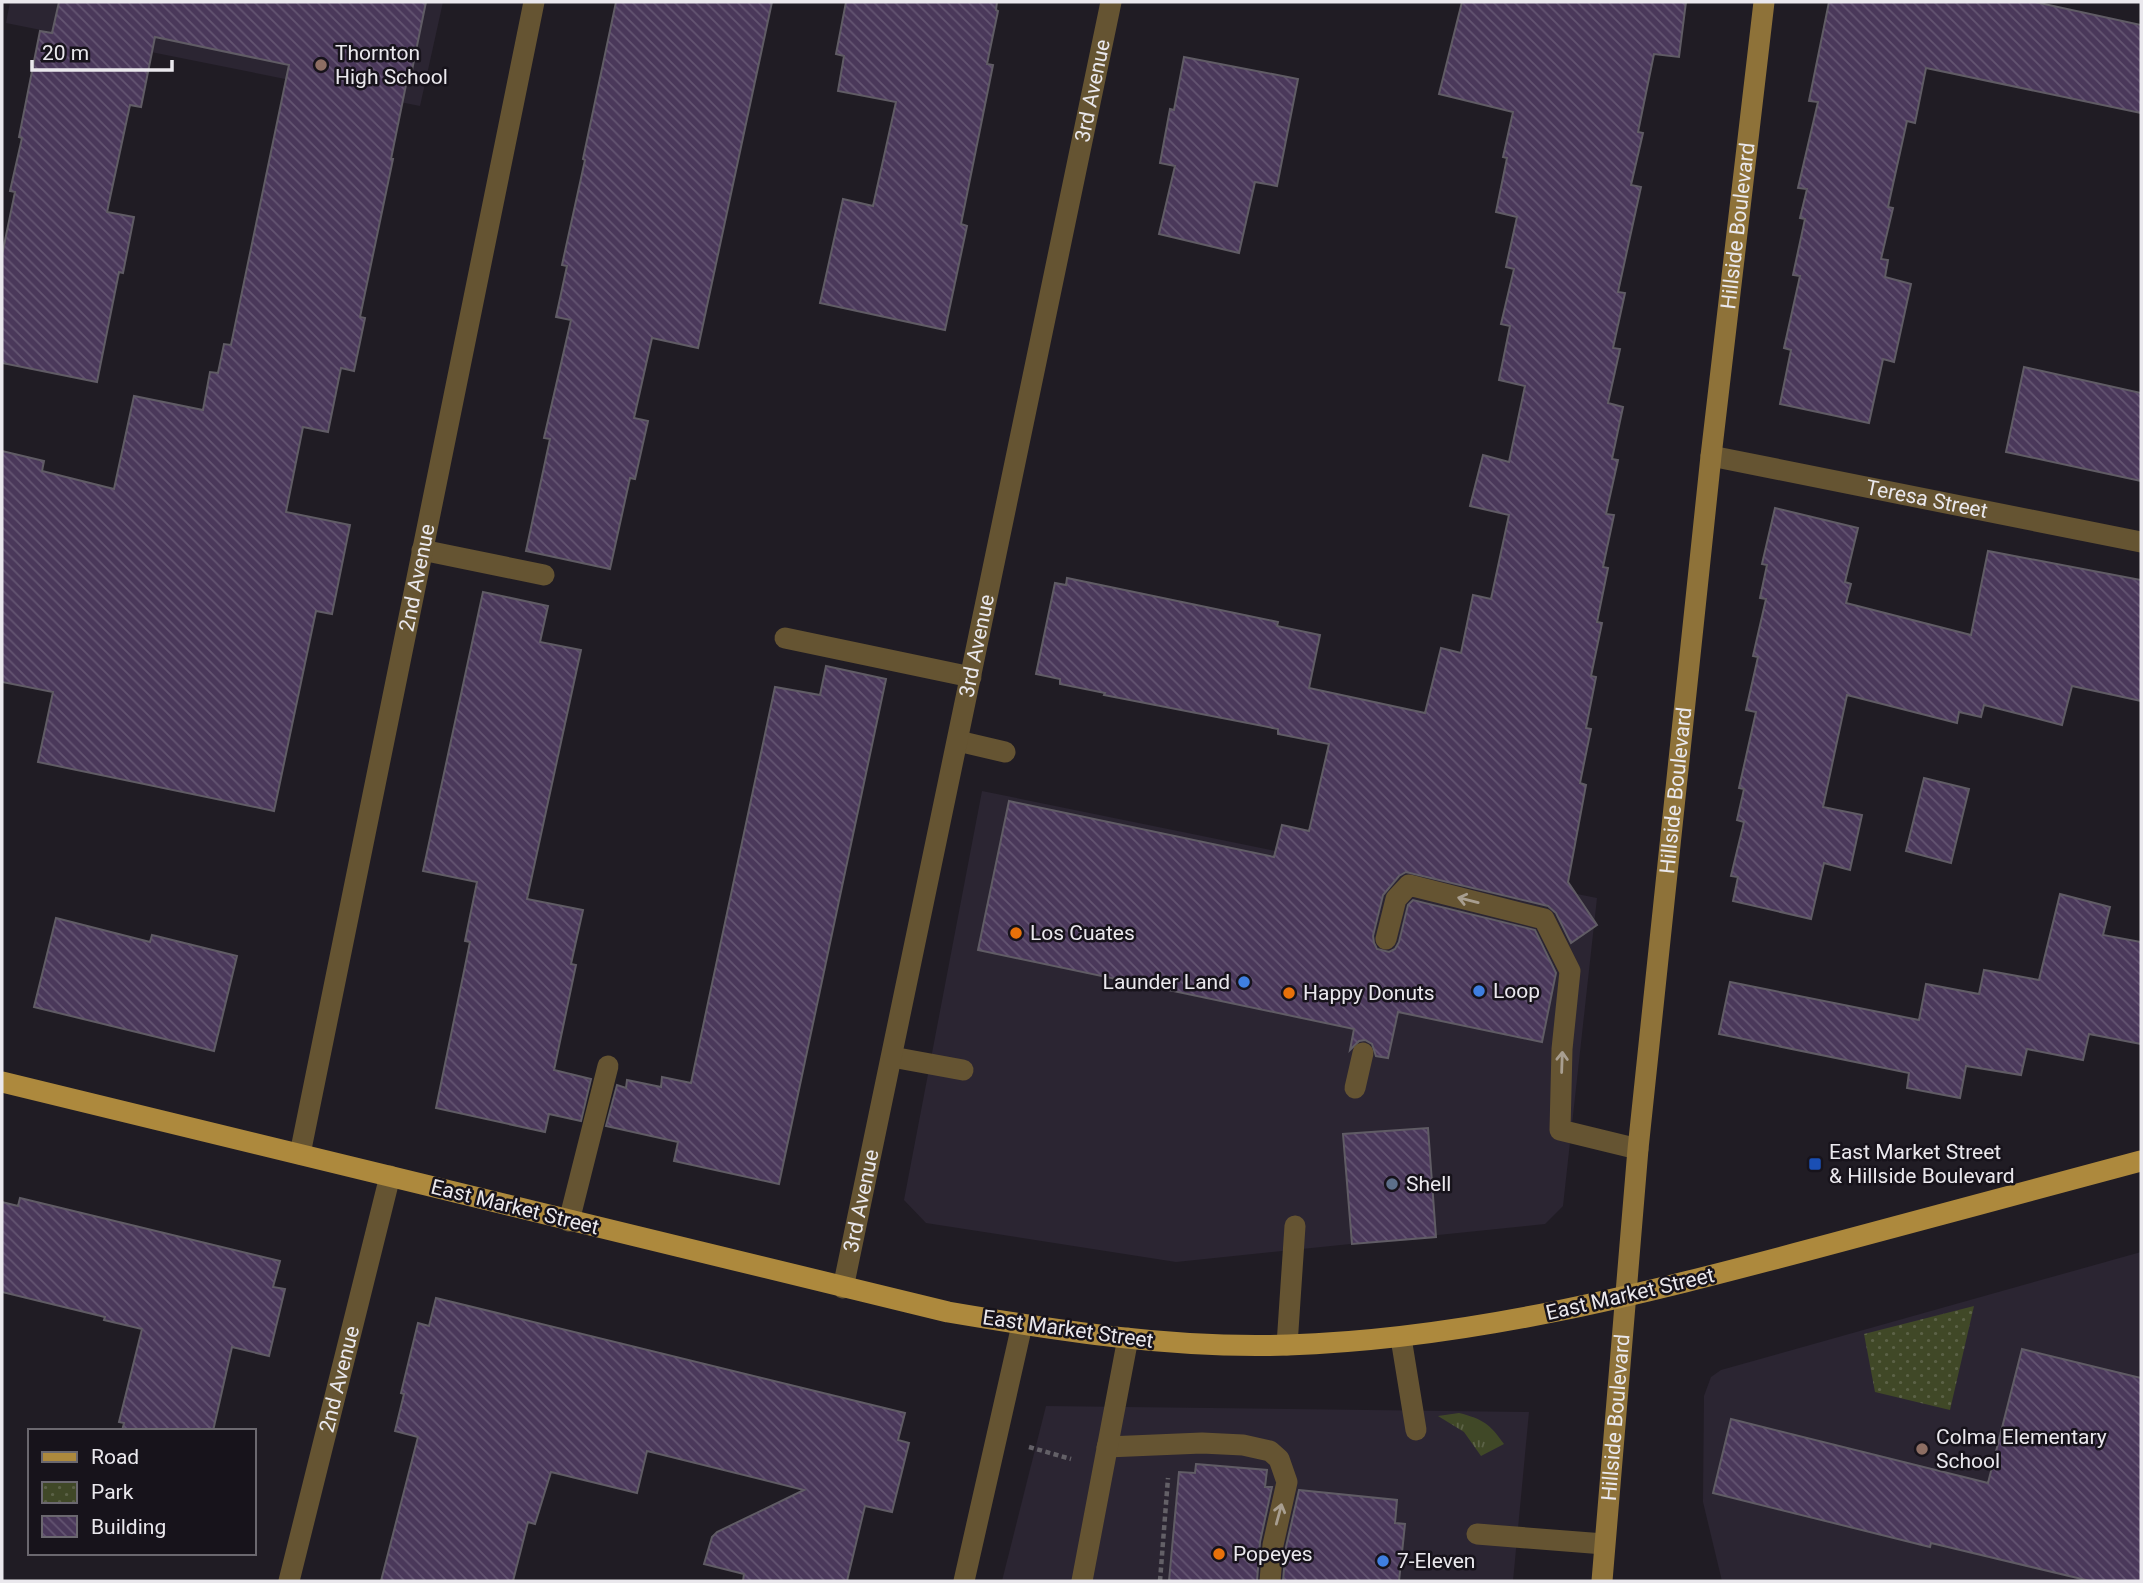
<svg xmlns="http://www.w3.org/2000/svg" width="2143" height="1583" font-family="Roboto,sans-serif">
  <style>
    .built { fill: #2b2532 }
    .grass { fill: url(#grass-tufts) }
    .park { fill: url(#park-dots) }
    .building { fill: url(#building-back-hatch); stroke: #605c65; stroke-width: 2 }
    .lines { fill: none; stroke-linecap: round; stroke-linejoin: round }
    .path { stroke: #636067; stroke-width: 4.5; stroke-dasharray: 5 3.5; stroke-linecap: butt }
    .lane { stroke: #655432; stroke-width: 21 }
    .street { stroke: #655432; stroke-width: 21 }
    .secondary { stroke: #8e7239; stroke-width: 21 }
    .primary { stroke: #ad893d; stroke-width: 21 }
    .oneway { stroke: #a89e90 }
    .education-dot { fill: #8d6e63; stroke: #17131b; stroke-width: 2.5 }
    .food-dot { fill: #e8710a; stroke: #17131b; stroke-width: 2.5 }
    .shop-dot { fill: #3f7fe0; stroke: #17131b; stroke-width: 2.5 }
    .transit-dot { fill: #1a4fb4; stroke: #17131b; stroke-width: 2.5 }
    .service-dot { fill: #5c6f8a; stroke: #17131b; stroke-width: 2.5 }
    .labels { text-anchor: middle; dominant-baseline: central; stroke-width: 5; stroke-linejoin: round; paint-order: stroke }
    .poi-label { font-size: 21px; fill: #eae8ed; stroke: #17131b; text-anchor: start }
    .street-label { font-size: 21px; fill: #eae8ed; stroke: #17131b }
  </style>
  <defs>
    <pattern id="grass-tufts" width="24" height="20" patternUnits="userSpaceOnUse" patternTransform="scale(1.75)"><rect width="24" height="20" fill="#404827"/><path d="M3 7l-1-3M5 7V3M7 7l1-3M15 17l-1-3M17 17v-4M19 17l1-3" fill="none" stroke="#5c6247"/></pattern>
    <pattern id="park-dots" width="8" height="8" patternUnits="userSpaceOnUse" patternTransform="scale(1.75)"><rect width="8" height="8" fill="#404827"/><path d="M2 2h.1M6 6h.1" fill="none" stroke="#5c6247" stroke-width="1.8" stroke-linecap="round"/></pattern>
    <pattern id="building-back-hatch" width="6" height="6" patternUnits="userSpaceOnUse" patternTransform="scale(1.75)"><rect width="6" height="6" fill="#4a385a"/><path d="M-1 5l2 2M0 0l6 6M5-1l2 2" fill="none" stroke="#645572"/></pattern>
  </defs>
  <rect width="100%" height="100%" fill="#201c24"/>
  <g class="built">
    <path d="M10,2h433l-23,104 -414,-83z"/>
    <path d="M982,791l401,82 3,-17 211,42 -34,308 -18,18 -369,38 -250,-39 -22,-23z"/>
    <path d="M2141,1252v329h-419l-19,-79 1,-106 7,-19 10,-7z"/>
    <path d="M1046,1406l483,6 -16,169h-511z"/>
  </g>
  <path class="grass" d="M1459,1413c24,6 31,11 45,31l-23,12 -17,-24 -26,-16z"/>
  <path class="park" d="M1974,1306l-24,104 -75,-18 -11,-58z"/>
  <g class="building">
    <path d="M59,2h367l-15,73h-3l-17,84h2l-33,158 5,1 -11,53 -13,-3 -13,64 -25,-5 -17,85 64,13 -18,89 -16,-3 -42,200 -236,-49 15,-70 -51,-10v-231l42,10 -2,10 72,18 20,-93 69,14 7,-38 8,1 6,-29 7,1 58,-280 -134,-28 -14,70 -11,-2 -23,107 27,5 -11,56 -4,-1 -22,110 -95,-19v-108l13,-63 -5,-1 12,-53 -3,-1 21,-106 12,2z"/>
    <path d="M616,2h156l-74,346 -46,-10 -18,80 14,3 -13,58 -5,-1 -20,91 -84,-18 24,-112 -6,-1 27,-118 -15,-3 11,-51 -5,-1 23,-105 -2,-1z"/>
    <path d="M846,2h151l-1,8 2,1 -11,53 6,1 -32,159 6,2 -22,104 -125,-27 23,-104 30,7 23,-104 -58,-11 6,-35 -8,-2z"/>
    <path d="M1462,2h224l-7,55 -25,-3 -16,78 5,1 -12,52 10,2 -23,105 7,1 -12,55 7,1 -12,54 15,4 -11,52 6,1 -12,54 8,1 -11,52 5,1 -11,54 5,1 -11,53 5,1 -10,51 5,1 -11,54 6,2 -18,97 29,43 -26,18 -15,-30 -8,-7 -142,-34 -7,4 -16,19 -10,41 1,7 3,6 12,3 6,-3 4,-7 9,-37 5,-5 122,30 21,43 -14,69 -144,-30 -10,46 -12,-2 -4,-12 -7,-4 -6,1 -9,9 4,-21 -376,-79 31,-149 265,56 8,-32 27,6 20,-87 -51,-10v-5l-174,-34 1,-2 -45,-9v-5l-24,-5 19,-91 11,2 1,-7 211,44 -1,4 43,9 -11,53 116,25 16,-65 20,5 12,-58 18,4 18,-84 -39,-9 13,-51 26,7 16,-76 -26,-6 11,-54 -9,-2 13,-55 -8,-2 11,-50 -21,-5 11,-54 -4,-1 10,-45 -74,-18z"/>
    <path d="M1829,2h206l106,23v88l-215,-45 -11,55 -8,-2 -19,86 5,1 -12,51 7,1 -3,17 26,7 -17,78 -11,-3 -14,64 -89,-19 11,-54 -7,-2 16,-72 -7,-1 12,-56 -5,-1 7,-29 -9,-1 20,-86 -9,-1z"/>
    <path d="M1184,57l114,22 -21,107 -22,-4 -16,71 -80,-19 16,-68 -15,-3 10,-54 4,1z"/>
    <path d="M2024,367l117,26v88l-135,-29z"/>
    <path d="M1775,508l83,20 -13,54 6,2 -5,19 125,32 17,-84 153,29v121l-69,-15 -10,39 -78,-20 -3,12 -22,-5 -2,11 -110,-28 -24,112 39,8 -12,55 -26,-7 -13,56 -78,-18 5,-24 -7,-1 13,-54 -7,-2 7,-31 -5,-1 17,-76 -10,-2 12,-53 -5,-1 13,-57 -6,-1 7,-33 -5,-1z"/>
    <path d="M483,592l65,14 -8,36 41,8 -54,249 56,11 -12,54 5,1 -22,105 37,9 -10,42 -32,-7 -4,18 -109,-24 34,-166 -5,-1 12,-59 -54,-11z"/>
    <path d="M826,666l60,13 -107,505 -105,-23 4,-19 -72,-16 11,-41 9,3 1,-8 34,7 1,-10 29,6 84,-396 45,8z"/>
    <path d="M1924,778l45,11 -18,74 -45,-12z"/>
    <path d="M2060,894l50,13 -7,28 38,7v102l-52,-10 -6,26 -56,-11 -6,26 -55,-9 -6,32 -53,-10 2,-15 -190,-39 11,-52 189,38 7,-36 53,10 5,-24 55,10z"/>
    <path d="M56,918l94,24 2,-7 85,21 -23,95 -180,-44z"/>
    <path d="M1428,1128l8,109 -84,7 -9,-110z"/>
    <path d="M20,1198l260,63 -7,26 12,2 -16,67 -37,-9 -19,84h-91l2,-8 -5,-1 23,-93 -38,-9 1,-3 -103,-25v-90l16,4z"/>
    <path d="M436,1298l469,115 -7,27 11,3 -17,69 -27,-6 -18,75h-104l1,-7 -40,-10 8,-27 5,-5 87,-42 -157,-39 -10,42 -86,-21 -16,52 -7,-2 -15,59h-132l37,-144 -23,-6 9,-37 -3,-1 17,-70 11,3z"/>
    <path d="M2022,1349l119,29v203h-51l-159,-38 -1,4 -217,-54 18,-74 257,64z"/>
    <path d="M1196,1464l71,6 -2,17h7l-12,55 -3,39h-88l10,-109 16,1z"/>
    <path d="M1299,1490l98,10 -2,23 10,1 -6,57h-116l3,-34z"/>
  </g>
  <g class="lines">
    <g class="path">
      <path d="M1029,1447l42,12"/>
      <path d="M1160,1581l8,-103"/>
    </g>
    <g class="lane">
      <path d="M422,550l122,25"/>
      <path d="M785,638l186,39"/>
      <path d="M958,741l47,11"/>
      <path d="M1386,939l10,-40 13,-14 135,34 26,52 -8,78 -2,81 78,19"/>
      <path d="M892,1057l71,13"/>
      <path d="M1355,1088l8,-35"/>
      <path d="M569,1221l39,-155"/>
      <path d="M1401,1338l15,92"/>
      <path d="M1287,1345l8,-119"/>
      <path d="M1107,1447l95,-4 41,2 27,6 9,8 8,23 -14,63 -3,36"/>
      <path d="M1477,1534l127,10"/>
      <path d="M1082,1581l46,-243"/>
    </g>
    <g class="street">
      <path id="s1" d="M1711,456l430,86"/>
      <path id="s2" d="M300,1154l234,-1152"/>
      <path id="s3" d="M843,1288l268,-1286"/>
      <path id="s4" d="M289,1581l101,-405"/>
      <path d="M964,1581l58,-256"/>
    </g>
    <path class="secondary" id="s5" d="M1602,1581l36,-432 73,-693 53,-454"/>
    <path class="primary" d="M2,1082l946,230c112,19 226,37 340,33 181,-6 355,-51 528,-97 108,-29 217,-58 325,-87"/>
  </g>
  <defs><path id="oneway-shaft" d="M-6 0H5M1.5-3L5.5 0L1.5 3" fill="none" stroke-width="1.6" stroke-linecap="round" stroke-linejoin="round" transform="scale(1.75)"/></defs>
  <g class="oneway">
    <use href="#oneway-shaft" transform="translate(1468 900) rotate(-166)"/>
    <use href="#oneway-shaft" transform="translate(1562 1062) rotate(-88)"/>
    <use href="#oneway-shaft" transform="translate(1279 1514) rotate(-75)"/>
  </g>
  <g class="education-dot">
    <circle cx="321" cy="65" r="7"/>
    <circle cx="1922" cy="1449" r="7"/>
  </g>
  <g class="food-dot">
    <circle cx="1016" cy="933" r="7"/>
    <circle cx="1289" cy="993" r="7"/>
    <circle cx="1219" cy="1554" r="7"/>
  </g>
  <g class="shop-dot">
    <circle cx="1244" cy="982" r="7"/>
    <circle cx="1479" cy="991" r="7"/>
    <circle cx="1383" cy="1561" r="7"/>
  </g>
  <rect class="transit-dot" x="1808" y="1157" width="14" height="14" rx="3.5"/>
  <circle class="service-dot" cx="1392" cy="1184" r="7"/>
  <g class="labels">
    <g class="poi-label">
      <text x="335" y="53">Thornton<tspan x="335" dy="24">High School</tspan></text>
      <text x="1030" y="933">Los Cuates</text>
      <text x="1230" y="982" text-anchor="end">Launder Land</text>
      <text x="1493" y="991">Loop</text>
      <text x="1303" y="993">Happy Donuts</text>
      <text x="1829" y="1152">East Market Street<tspan x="1829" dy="24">&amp; Hillside Boulevard</tspan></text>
      <text x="1406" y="1184">Shell</text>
      <text x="1936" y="1437">Colma Elementary<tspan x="1936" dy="24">School</tspan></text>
      <text x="1233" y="1554">Popeyes</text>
      <text x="1397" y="1561">7-Eleven</text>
    </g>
    <g class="street-label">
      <text stroke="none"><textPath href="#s3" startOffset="1223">3rd Avenue</textPath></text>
      <text stroke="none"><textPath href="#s5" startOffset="1362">Hillside Boulevard</textPath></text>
      <text stroke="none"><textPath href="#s1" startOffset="220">Teresa Street</textPath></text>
      <text stroke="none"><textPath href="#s2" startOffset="588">2nd Avenue</textPath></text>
      <text stroke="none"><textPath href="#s3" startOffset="656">3rd Avenue</textPath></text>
      <text stroke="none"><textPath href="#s5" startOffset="794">Hillside Boulevard</textPath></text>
      <text stroke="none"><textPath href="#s3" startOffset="89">3rd Avenue</textPath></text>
      <text transform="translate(515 1207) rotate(14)">East Market Street</text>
      <text transform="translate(1630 1294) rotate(-13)">East Market Street</text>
      <text transform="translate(1068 1329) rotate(8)">East Market Street</text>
      <text stroke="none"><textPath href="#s4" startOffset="208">2nd Avenue</textPath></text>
      <text stroke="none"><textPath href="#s5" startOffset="164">Hillside Boulevard</textPath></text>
    </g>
  </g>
  <rect width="2143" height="1583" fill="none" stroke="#eae8ed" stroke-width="7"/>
  <rect x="28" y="1429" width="228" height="126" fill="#17131b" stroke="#6b686f" stroke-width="2"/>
  <rect x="42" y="1452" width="35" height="10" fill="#ad893d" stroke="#6b686f" stroke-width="2"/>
  <text x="91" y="1464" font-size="21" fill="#eae8ed">Road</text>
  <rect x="42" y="1482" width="35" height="21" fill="url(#park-dots)" stroke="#6b686f" stroke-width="2"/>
  <text x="91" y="1499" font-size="21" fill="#eae8ed">Park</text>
  <rect x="42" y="1516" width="35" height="21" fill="url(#building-back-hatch)" stroke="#6b686f" stroke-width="2"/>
  <text x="91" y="1534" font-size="21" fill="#eae8ed">Building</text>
  <path d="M32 60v10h140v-10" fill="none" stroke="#eae8ed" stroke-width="3.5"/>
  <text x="42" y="60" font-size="21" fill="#eae8ed" stroke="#17131b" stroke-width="5" paint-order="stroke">20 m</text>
</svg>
